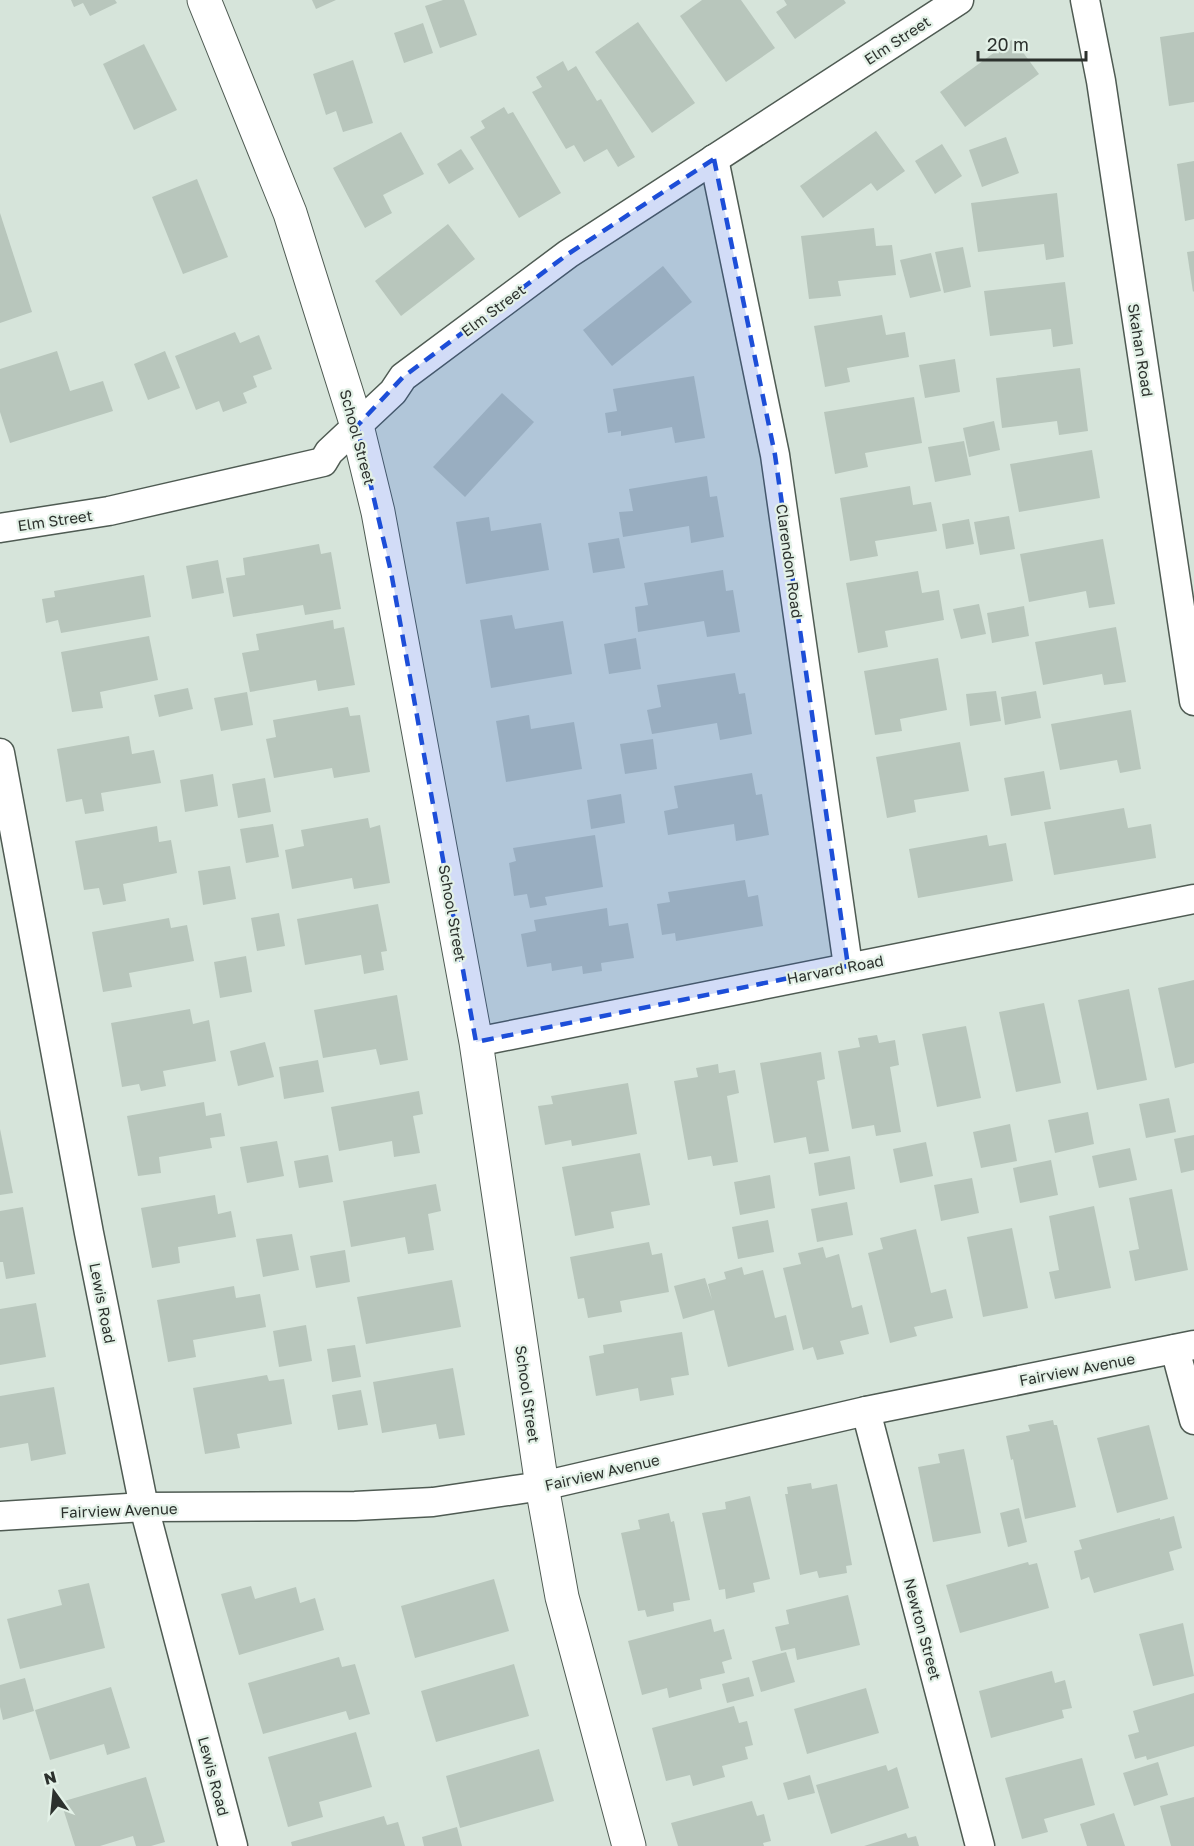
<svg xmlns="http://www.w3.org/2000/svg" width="1194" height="1846" font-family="'Golos Text',sans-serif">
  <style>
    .building { fill: #b8c6bc }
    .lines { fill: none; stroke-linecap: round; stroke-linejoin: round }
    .minor-casing { stroke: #4f5b53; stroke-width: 31 }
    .tertiary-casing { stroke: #4f5b53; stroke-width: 35 }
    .minor { stroke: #fff; stroke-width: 28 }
    .tertiary { stroke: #fff; stroke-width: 33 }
    .marked { fill: #1d4ed8; fill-opacity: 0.2; stroke: #1d4ed8; stroke-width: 4.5; stroke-dasharray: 12 8; stroke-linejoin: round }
    .labels { text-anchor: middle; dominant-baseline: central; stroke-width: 4.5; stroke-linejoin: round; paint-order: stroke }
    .street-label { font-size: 15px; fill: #2c312d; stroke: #e3f1e7 }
  </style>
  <rect width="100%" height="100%" fill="#d6e4da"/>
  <g class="building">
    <path d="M71,0h44l2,3 -27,13 -7,-13 -9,4z"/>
    <path d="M312,0h24l-20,9z"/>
    <path d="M443,0h21l13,35 -37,13 -15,-42z"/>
    <path d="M702,0h39l34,48 -49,34 -46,-66z"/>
    <path d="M784,0h60l2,3 -51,36 -19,-27 11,-7z"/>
    <path d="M638,22l57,81 -43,30 -57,-81z"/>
    <path d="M423,23l10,30 -29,10 -10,-30z"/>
    <path d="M1194,32v70l-25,4 -9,-69z"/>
    <path d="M1013,39l26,35 -74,53 -25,-35z"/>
    <path d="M144,44l33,66 -43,20 -31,-66z"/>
    <path d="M353,60l20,63 -30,9 -7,-21 -10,4 -13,-41z"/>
    <path d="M563,61l5,10 8,-5 21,35 4,-2 34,58 -17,10 -11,-18 -23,13 -10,-17 -8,4 -34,-57 10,-5 -6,-10z"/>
    <path d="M504,107l4,7 5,-2 48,81 -42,25 -49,-81 15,-9 -4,-7z"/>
    <path d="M876,131l29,40 -28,20 -6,-8 -48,35 -23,-32z"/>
    <path d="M401,132l23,42 -41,21 9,18 -27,15 -32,-60z"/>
    <path d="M1006,137l13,36 -37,14 -13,-37z"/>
    <path d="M942,144l20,32 -27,18 -20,-33z"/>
    <path d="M461,149l13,20 -25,15 -12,-20z"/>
    <path d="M1194,161v58l-9,2 -8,-57z"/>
    <path d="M197,179l31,78 -45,17 -31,-77z"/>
    <path d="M1057,193l7,64 -18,3 -2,-16 -66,8 -7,-49z"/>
    <path d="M0,213l32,99 -32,11z"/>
    <path d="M448,224l27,35 -74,57 -26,-35z"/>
    <path d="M874,228l2,18 16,-1 4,30 -58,6 3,15 -32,3 -8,-63z"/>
    <path d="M963,247l8,40 -27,6 -9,-41z"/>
    <path d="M1194,251v40l-1,1 -6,-40z"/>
    <path d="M931,253l10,38 -31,7 -10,-38z"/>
    <path d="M663,266l29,36 -80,64 -29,-36z"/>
    <path d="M1065,282l8,62 -20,3 -2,-18 -61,7 -6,-45z"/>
    <path d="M882,315l4,20 19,-3 4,25 -62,11 3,14 -25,5 -11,-61z"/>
    <path d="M235,332l5,11 19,-8 13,34 -19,7 4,11 -14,6 4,10 -24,9 -4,-11 -23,9 -21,-54z"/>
    <path d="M57,351l13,40 33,-10 10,30 -103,32 -10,-31v-43z"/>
    <path d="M165,351l15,37 -32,12 -14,-36z"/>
    <path d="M955,359l5,33 -35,6 -6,-33z"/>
    <path d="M1080,368l8,63 -29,4 -2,-14 -55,7 -6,-50z"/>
    <path d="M694,376l11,62 -30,5 -3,-16 -51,9v-5l-13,2 -3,-20 12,-2 -4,-22z"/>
    <path d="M502,393l32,29 -69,75 -32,-30z"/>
    <path d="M914,397l8,46 -57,10 3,14 -33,7 -11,-62z"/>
    <path d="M994,421l6,29 -31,7 -6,-29z"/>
    <path d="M964,441l7,34 -36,7 -7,-35z"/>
    <path d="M1092,450l8,48 -81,14 -9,-48z"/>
    <path d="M707,476l3,21 7,-1 7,41 -33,6 -2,-17 -66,11 -4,-25 14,-1 -4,-22z"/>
    <path d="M910,486l3,19 18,-3 6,29 -62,10 3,15 -28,5 -10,-63z"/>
    <path d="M1009,516l6,33 -35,6 -6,-33z"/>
    <path d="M489,517l2,14 50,-8 8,47 -83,14 -10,-62z"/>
    <path d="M969,519l5,25 -28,5 -4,-25z"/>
    <path d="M619,538l6,30 -32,5 -5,-30z"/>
    <path d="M1103,539l12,65 -26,4 -3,-17 -57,11 -9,-48z"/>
    <path d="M319,544l2,10 10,-2 10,57 -36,6 -2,-10 -70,12 -7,-39 19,-3 -2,-17z"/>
    <path d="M218,560l6,33 -32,6 -6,-33z"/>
    <path d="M723,570l3,21 7,-1 7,42 -33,5 -3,-16 -66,11 -3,-25 13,-2 -4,-22z"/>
    <path d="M918,571l4,22 17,-3 5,30 -59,11 3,16 -30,6 -12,-70z"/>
    <path d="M144,575l7,42 -90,16 -3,-13 -12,3 -4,-24 13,-2 -1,-6z"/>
    <path d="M979,604l7,30 -25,5 -8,-30z"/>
    <path d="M1024,606l5,30 -37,7 -5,-30z"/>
    <path d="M512,615l3,14 48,-8 9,53 -81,14 -11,-68z"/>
    <path d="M333,620l1,9 10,-2 11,58 -37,6 -2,-11 -66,12 -8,-39 17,-3 -3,-16z"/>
    <path d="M1116,627l10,55 -22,3 -2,-11 -59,11 -8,-43z"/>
    <path d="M149,636l9,44 -58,12 3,16 -31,4 -11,-60z"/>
    <path d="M636,638l5,31 -32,5 -5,-30z"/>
    <path d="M938,658l9,52 -47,9 2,12 -27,4 -11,-64z"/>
    <path d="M735,673l4,21 6,-1 7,41 -32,6 -3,-17 -65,11 -5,-24 14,-3 -4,-22z"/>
    <path d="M188,688l5,21 -34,8 -5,-22z"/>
    <path d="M996,691l5,30 -31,5 -4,-32z"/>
    <path d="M1036,691l5,27 -36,7 -4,-28z"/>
    <path d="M247,692l6,33 -32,6 -7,-33z"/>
    <path d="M348,707l2,9 10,-1 10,57 -36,6 -2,-10 -58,10 -8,-39 10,-2 -3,-17z"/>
    <path d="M1131,710l10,59 -21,4 -3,-13 -57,10 -9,-46z"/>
    <path d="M529,715l2,14 43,-7 8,47 -76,13 -10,-61z"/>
    <path d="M129,736l3,18 22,-4 7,33 -60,10 3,18 -19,3 -3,-15 -16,3 -9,-53z"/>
    <path d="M653,739l4,30 -32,5 -5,-30z"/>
    <path d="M960,742l9,49 -55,9 2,12 -29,6 -11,-61z"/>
    <path d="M1044,771l7,38 -40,7 -7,-38z"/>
    <path d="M752,773l4,22 6,-1 7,41 -33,6 -2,-17 -66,11 -4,-24 14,-3 -4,-22z"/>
    <path d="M213,774l5,32 -33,6 -5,-32z"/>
    <path d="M265,778l6,34 -33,6 -6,-34z"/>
    <path d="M621,794l4,29 -34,6 -4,-29z"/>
    <path d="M1124,808l4,20 23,-4 5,34 -102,17 -10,-53z"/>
    <path d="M368,818l2,10 10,-3 10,58 -36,6 -2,-11 -60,11 -7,-39 19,-4 -3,-16z"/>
    <path d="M273,824l6,33 -33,6 -6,-34z"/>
    <path d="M157,826l2,16 12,-2 6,33 -54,11 3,17 -23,4 -4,-17 -15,2 -9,-49z"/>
    <path d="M595,835l8,52 -58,10 2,8 -17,3 -3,-14 -13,2 -5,-33 7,-2 -3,-13z"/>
    <path d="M987,835l2,11 17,-3 7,38 -95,17 -9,-49z"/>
    <path d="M230,866l6,33 -33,6 -5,-34z"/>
    <path d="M745,880l3,17 10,-2 5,31 -87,15 -1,-8 -13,2 -5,-31 13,-2 -2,-10z"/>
    <path d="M378,904l9,47 -6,1 3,18 -20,4 -3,-19 -56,10 -8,-46z"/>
    <path d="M607,908l2,18 19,-3 6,35 -33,5 1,8 -19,3 -1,-8 -30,5 -1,-8 -24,4 -6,-33 15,-3 -2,-11z"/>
    <path d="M279,913l6,33 -28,5 -6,-33z"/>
    <path d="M169,918l2,10 16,-3 7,36 -65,12 3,14 -29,5 -11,-60z"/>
    <path d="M246,956l6,36 -32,6 -6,-36z"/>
    <path d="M1194,980v83l-19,5 -17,-80z"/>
    <path d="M1129,989l18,91 -50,10 -19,-90z"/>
    <path d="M397,995l11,65 -28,5 -4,-16 -53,9 -9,-48z"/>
    <path d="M1044,1003l17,80 -45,9 -17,-80z"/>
    <path d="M190,1009l3,15 16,-4 7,41 -53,10 3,15 -25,5 -2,-7 -17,3 -11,-64z"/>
    <path d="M966,1026l15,72 -44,9 -15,-73z"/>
    <path d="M877,1035l2,8 16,-3 4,25 -9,2 11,65 -25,4 -2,-11 -22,4 -14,-78 22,-4 -2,-9z"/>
    <path d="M265,1042l9,35 -36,9 -8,-35z"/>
    <path d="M821,1052l4,27 -8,2 12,70 -20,3 -3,-17 -32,6 -14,-80z"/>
    <path d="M318,1060l6,32 -40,7 -5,-32z"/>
    <path d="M718,1064l1,9 16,-3 4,23 -12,3 11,66 -25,4 -2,-10 -23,4 -14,-79 24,-4 -2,-9z"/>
    <path d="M628,1083l9,51 -65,12 -1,-6 -26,5 -7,-39 15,-2 -2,-8z"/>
    <path d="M419,1091l4,23 -10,2 7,37 -26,4 -2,-16 -53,10 -8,-44z"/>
    <path d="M1169,1098l7,34 -30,6 -7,-34z"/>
    <path d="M204,1102l2,14 15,-3 4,23 -15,2 2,10 -53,9 2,16 -23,3 -11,-60z"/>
    <path d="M1088,1112l6,32 -39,9 -7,-33z"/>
    <path d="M1010,1124l7,37 -36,7 -8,-36z"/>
    <path d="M0,1129l13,64 -13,2z"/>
    <path d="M1194,1135v35l-13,3 -7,-34z"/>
    <path d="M277,1141l7,35 -37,7 -7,-36z"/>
    <path d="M926,1142l7,34 -33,7 -7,-34z"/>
    <path d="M1130,1148l7,32 -38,8 -7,-32z"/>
    <path d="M640,1153l10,52 -39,7 3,16 -39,8 -13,-69z"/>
    <path d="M328,1155l5,27 -34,6 -5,-27z"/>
    <path d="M850,1156l5,33 -36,7 -5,-33z"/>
    <path d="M1051,1160l7,35 -38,8 -7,-35z"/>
    <path d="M770,1175l5,33 -35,7 -6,-33z"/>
    <path d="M972,1178l7,35 -38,8 -7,-36z"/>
    <path d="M436,1184l5,27 -13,3 6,36 -26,4 -3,-17 -54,10 -8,-46z"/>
    <path d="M1172,1189l16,81 -53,11 -6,-30 10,-2 -10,-51z"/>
    <path d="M215,1195l3,19 13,-3 5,26 -58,10 2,16 -28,5 -11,-60z"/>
    <path d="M847,1202l6,33 -36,7 -6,-33z"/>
    <path d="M1094,1206l17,82 -56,11 -6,-27 10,-2 -10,-54z"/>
    <path d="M23,1207l12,67 -29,5 -3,-17h-3v-51z"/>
    <path d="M768,1220l6,32 -36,7 -6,-32z"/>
    <path d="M1012,1228l16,80 -45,9 -16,-80z"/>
    <path d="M916,1229l15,64 15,-4 7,29 -39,9 3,9 -27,7 -22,-90 15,-4 -3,-11z"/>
    <path d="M292,1234l7,36 -36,7 -7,-38z"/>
    <path d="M649,1242l3,13 10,-2 7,39 -49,9 2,11 -34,6 -4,-20 -6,1 -8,-42z"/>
    <path d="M823,1247l3,11 13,-4 13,54 10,-3 7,29 -29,7 4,13 -27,6 -4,-13 -10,3 -20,-82 18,-4 -3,-11z"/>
    <path d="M345,1250l5,32 -34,6 -6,-32z"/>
    <path d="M742,1267l2,8 19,-5 12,48 11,-3 8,35 -66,17 -14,-57 -31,9 -9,-33 31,-8 7,22 -4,-16 18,-5 -2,-7z"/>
    <path d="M452,1280l9,47 -95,17 -9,-47z"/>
    <path d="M234,1286l2,12 24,-4 6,33 -73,13 3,17 -28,5 -11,-62z"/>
    <path d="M36,1303l10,54 -46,8v-56z"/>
    <path d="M306,1325l6,36 -33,6 -6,-36z"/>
    <path d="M682,1332l7,43 -18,3 3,17 -34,6 -2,-13 -42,8 -7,-40 15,-3 -1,-8z"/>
    <path d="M355,1345l6,32 -29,5 -5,-33z"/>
    <path d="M453,1368l12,67 -26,4 -3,-15 -54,9 -9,-51z"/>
    <path d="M267,1375l2,6 15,-2 8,45 -55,10 3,14 -35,6 -12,-66z"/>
    <path d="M54,1387l12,67 -35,7 -3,-18 -28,5v-52z"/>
    <path d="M361,1390l7,35 -30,5 -6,-35z"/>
    <path d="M1053,1420l1,5h3l19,82 -51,12 -12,-60 -2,1 -5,-24 24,-5 -2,-6z"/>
    <path d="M1149,1425l19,74 -51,14 -20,-75z"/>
    <path d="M964,1449l17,84 -48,9 -15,-75 22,-4 -2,-9z"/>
    <path d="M811,1483l1,6 25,-5 15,81 -6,1 1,7 -28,5 -2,-7 -17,4 -15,-81h3l-1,-7z"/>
    <path d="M750,1496l20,83 -17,4 2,9 -29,7 -1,-10 -6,1 -17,-77 24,-4 -1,-7z"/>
    <path d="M1019,1508l8,34 -19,5 -8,-34z"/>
    <path d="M669,1513l2,9 3,-1 16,79 -17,3 1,8 -27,6 -2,-7 -7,1 -17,-78 19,-4 -2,-9z"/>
    <path d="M1174,1516l8,32 -13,4 5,18 -80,23 -5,-16 -8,3 -7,-29 8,-2 -3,-9 81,-22v2z"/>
    <path d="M1028,1562l1,3 8,-2 12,45 -89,25 -14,-48z"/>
    <path d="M494,1579l15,52 -94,27 -14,-52z"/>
    <path d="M89,1583l16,65 -85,21 -13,-50 55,-14 -4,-15z"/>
    <path d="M251,1586l4,13 41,-12 4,16 15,-5 9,32 -85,25 -18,-61z"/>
    <path d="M848,1595l12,50 -63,15 -2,-12 -14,3 -6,-24 14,-3 -3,-14z"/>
    <path d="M711,1619l3,13 10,-3 8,30 -10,3 3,11 -25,6 2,10 -33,9 -2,-10 -25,7 -14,-54z"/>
    <path d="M1183,1623l11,53 -41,10 -14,-52z"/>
    <path d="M786,1652l9,30 -34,10 -9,-31z"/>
    <path d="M339,1657l3,10 13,-3 15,50 -21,6 -3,-9 -83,23 -15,-51z"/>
    <path d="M514,1664l15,52 -93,26 -15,-51z"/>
    <path d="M1052,1671l3,12 10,-3 7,28 -10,2 2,8 -73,20 -12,-47z"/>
    <path d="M749,1677l5,19 -27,7 -5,-19z"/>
    <path d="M25,1678l9,33 -31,9 -3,-13v-22z"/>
    <path d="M111,1687l19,61 -23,7 -3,-11 -54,16 -15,-50z"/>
    <path d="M866,1688l13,45 -72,21 -13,-45z"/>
    <path d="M1194,1693v53l-47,14 -1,-4 -11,3 -7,-24 11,-3 -6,-21z"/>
    <path d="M734,1706l5,17 8,-2 6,24 -8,2 3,12 -26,7 3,11 -32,9 -3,-11 -24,6 -14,-53z"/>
    <path d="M356,1732l16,55 -53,15 4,15 -35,10 -20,-70z"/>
    <path d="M539,1749l15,52 -94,27 -14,-52z"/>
    <path d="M1082,1758l13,47 -51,14 4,13 -26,7 -17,-61z"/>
    <path d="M1158,1762l10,33 -34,11 -11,-33z"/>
    <path d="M886,1765l2,6 9,-4 12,41 -78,26 -15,-49z"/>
    <path d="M810,1775l5,18 -27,7 -5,-17z"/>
    <path d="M146,1777l19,65 -14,4h-15l-3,-10 -33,10h-25l-14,-44z"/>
    <path d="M1194,1797v49h-23l-11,-40z"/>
    <path d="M752,1801l5,15 7,-2 7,27 -8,2 1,3h-86l-7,-23z"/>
    <path d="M1114,1813l11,33h-38l-7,-22z"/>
    <path d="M384,1816l3,9 11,-3 7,24h-113l-1,-4z"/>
    <path d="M457,1827l5,19h-38l-2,-9z"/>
    <path d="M906,1833l2,5 8,-2 3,10h-55z"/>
  </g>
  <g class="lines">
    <defs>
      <g id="minor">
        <path d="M1085,0l16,81 93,620"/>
        <path d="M714,159l61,296 73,511"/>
        <path d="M0,528l109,-17 214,-49 6,-10 64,-60 10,-15 165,-123 391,-254"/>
        <path d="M0,753l89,480 55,274 89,339"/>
        <path d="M476,1042l718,-143"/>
        <path d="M1175,1349l19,71"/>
        <path d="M866,1411l114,435"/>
        <path d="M0,1516l144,-9 211,-1 78,-4 109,-16 324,-75 328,-66"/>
      </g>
      <path id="tertiary" d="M204,0l86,213 67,213 21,86 98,530 66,444 20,111 67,249"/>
    </defs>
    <use href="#minor" class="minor-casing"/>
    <use href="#tertiary" class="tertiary-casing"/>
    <use href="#minor" class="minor"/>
    <use href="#tertiary" class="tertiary"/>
  </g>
  <path class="marked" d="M714,159l61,296 73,511 -372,76 -85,-470 -34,-146 46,-49 165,-123z"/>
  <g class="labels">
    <g class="street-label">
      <text transform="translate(897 40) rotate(-33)">Elm Street</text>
      <text transform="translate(493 310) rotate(-37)">Elm Street</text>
      <text transform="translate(1141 350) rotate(81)">Skahan Road</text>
      <text transform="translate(358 437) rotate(75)">School Street</text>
      <text transform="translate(55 520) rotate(-8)">Elm Street</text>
      <text transform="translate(790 561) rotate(82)">Clarendon Road</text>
      <text transform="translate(453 913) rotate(80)">School Street</text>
      <text transform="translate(835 969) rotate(-11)">Harvard Road</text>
      <text transform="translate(103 1303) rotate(79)">Lewis Road</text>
      <text transform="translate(1077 1369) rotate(-11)">Fairview Avenue</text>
      <text transform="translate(528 1394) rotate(82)">School Street</text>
      <text transform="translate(602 1472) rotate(-13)">Fairview Avenue</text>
      <text transform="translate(119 1510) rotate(-2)">Fairview Avenue</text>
      <text transform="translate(923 1629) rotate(75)">Newton Street</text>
      <text transform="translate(214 1776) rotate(75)">Lewis Road</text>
    </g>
  </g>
  <g transform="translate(54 1792) rotate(345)" stroke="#e3f1e7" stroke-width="4.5" paint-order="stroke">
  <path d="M0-4.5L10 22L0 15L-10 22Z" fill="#2c312d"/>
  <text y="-9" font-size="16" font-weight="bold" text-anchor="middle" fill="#2c312d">N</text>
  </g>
  <path d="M978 51v9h108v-9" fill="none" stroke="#2c312d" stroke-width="3"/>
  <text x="987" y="51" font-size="18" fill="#2c312d" stroke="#e3f1e7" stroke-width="4.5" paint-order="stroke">20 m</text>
</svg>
